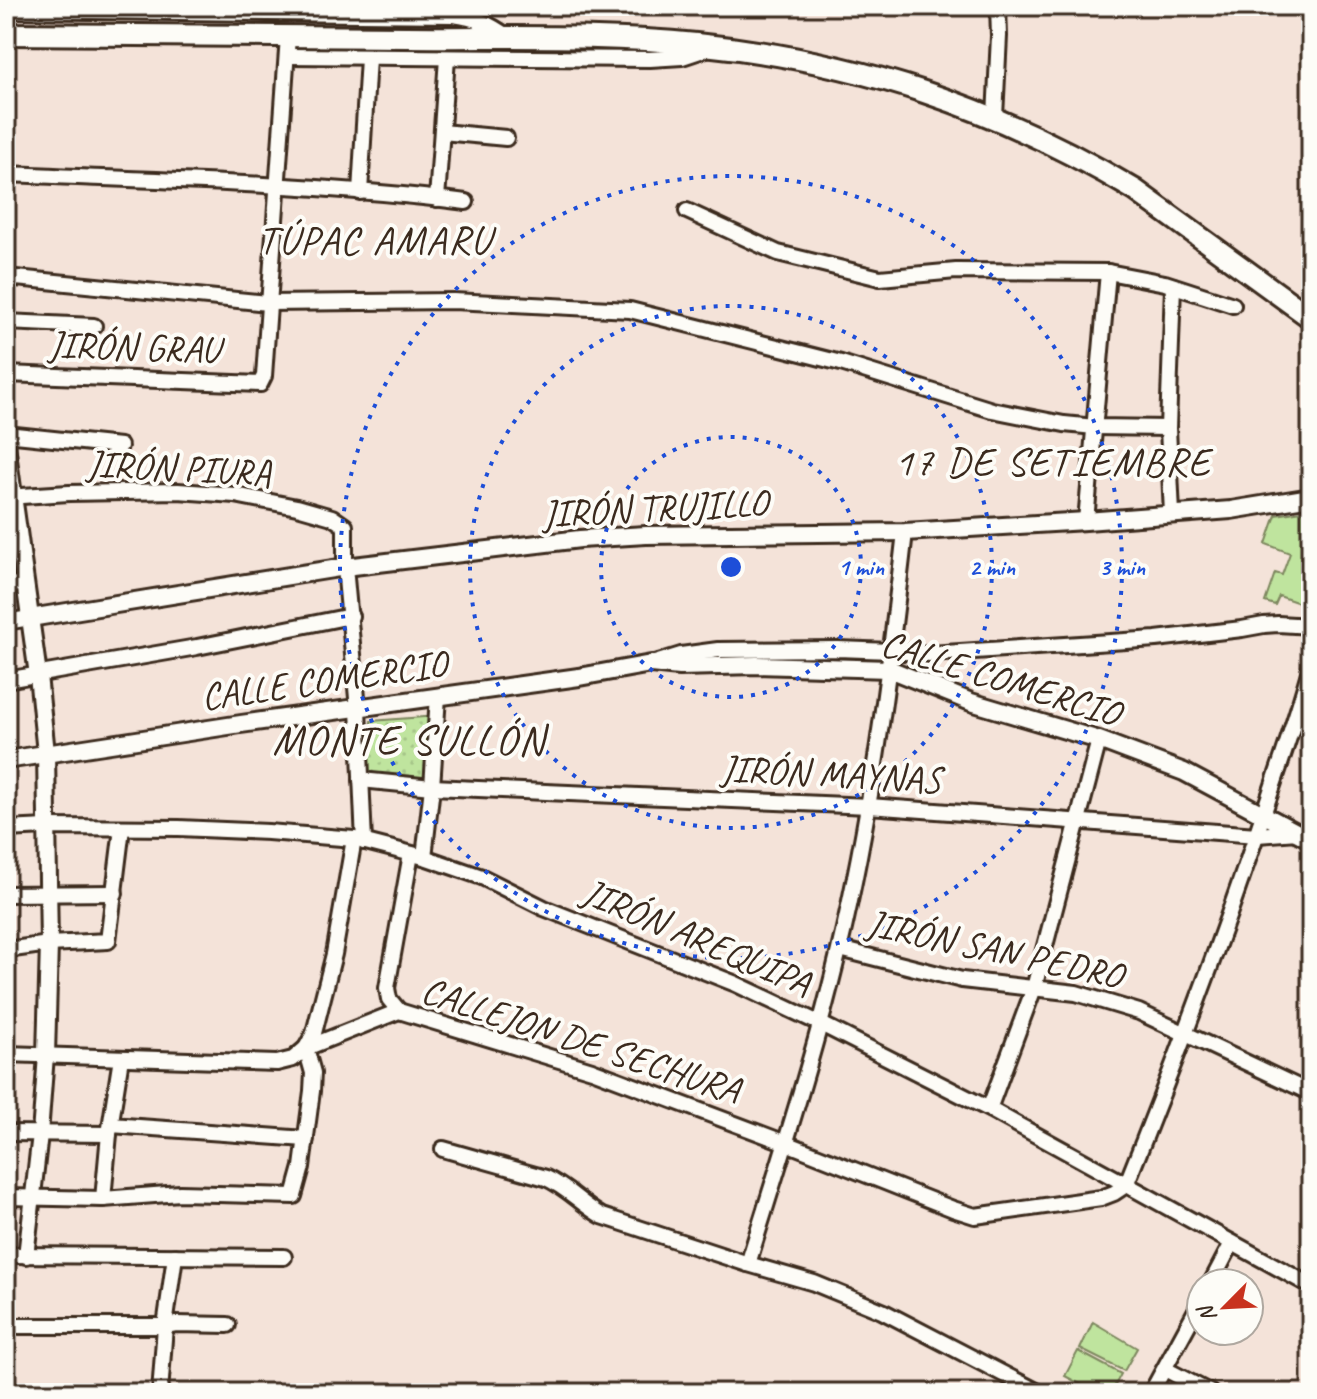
<svg xmlns="http://www.w3.org/2000/svg" width="1317" height="1399" font-family="Caveat,sans-serif">
  <style>
    .grass { fill: #bfe49e; stroke: #7d875e; stroke-width: 2 }
    .park { fill: url(#park-dots); stroke: #7d875e; stroke-width: 2 }
    .lines { fill: none; stroke-linecap: round; stroke-linejoin: round }
    .minor-casing { stroke: #3b2a1e; stroke-width: 20 }
    .tertiary-casing { stroke: #3b2a1e; stroke-width: 22 }
    .primary-casing { stroke: #3b2a1e; stroke-width: 26 }
    .minor { stroke: #fdfcf7; stroke-width: 14 }
    .tertiary { stroke: #fdfcf7; stroke-width: 16 }
    .primary { stroke: #fdfcf7; stroke-width: 20 }
    .ring { fill: none; stroke: #1d4ed8; stroke-width: 4; stroke-dasharray: 4 8 }
    .labels { text-anchor: middle; dominant-baseline: central; stroke-width: 8; stroke-linejoin: round; paint-order: stroke }
    .street-label { font-size: 38px; fill: #3b2a1e; stroke: #fdfcf7 }
    .neighbourhood-label { font-size: 40px; letter-spacing: 2px; fill: #3b2a1e; stroke: #fdfcf7 }
    .quarter-label { font-size: 42px; letter-spacing: 2px; fill: #3b2a1e; stroke: #fdfcf7 }
    .centre { fill: #1d4ed8; stroke: #fdfcf7; stroke-width: 4 }
    .ring-label { font-size: 24px; text-anchor: middle; font-weight: bold; fill: #1d4ed8; stroke: #fdfcf7; stroke-width: 8; stroke-linejoin: round; paint-order: stroke }
  </style>
  <defs>
    <pattern id="park-dots" width="8" height="8" patternUnits="userSpaceOnUse" patternTransform="scale(2)"><rect width="8" height="8" fill="#bfe49e"/><path d="M2 2h.1M6 6h.1" fill="none" stroke="#a5c488" stroke-width="1.8" stroke-linecap="round"/></pattern>
  </defs>
  <rect width="100%" height="100%" fill="#f4e3d9"/>
  <filter id="ink" filterUnits="userSpaceOnUse"><feTurbulence type="fractalNoise" baseFrequency=".0125" numOctaves="2"/><feDisplacementMap in="SourceGraphic" scale="16" xChannelSelector="R" yChannelSelector="G"/><feConvolveMatrix kernelMatrix="1 2 1 2 8 2 1 2 1" color-interpolation-filters="sRGB"/></filter>
  <g filter="url(#ink)">
    <g class="grass">
      <path d="M1302,511l9,1v95l-32,-11 -4,9 -10,-3 10,-29 7,2 8,-22 -24,-9 10,-29z"/>
      <path d="M1093,1322l44,26 -13,23 -44,-22z"/>
      <path d="M1078,1351l43,23 -10,19h-14l-32,-17z"/>
    </g>
    <path class="park" d="M424,717h5l2,3 -5,57 -3,2 -51,-5 -4,-4 3,-49z"/>
    <g class="lines">
      <defs>
        <g id="minor">
          <path d="M6,10l447,5c24,3 35,8 55,22"/>
          <path d="M287,56l363,3 32,-2 27,-9"/>
          <path d="M995,117l4,-81 -1,-30"/>
          <path d="M442,132l64,6"/>
          <path d="M6,174c153,7 308,9 460,28"/>
          <path d="M360,192l8,-134"/>
          <path d="M437,199l10,-141"/>
          <path d="M687,211l91,42 102,25 76,-7 152,1 57,11 68,22"/>
          <path d="M6,277l262,26 185,-2 177,9 211,53 151,47 72,14 31,3 73,1"/>
          <path d="M6,322l88,4"/>
          <path d="M6,374l254,10 4,-8 24,-340"/>
          <path d="M6,434l114,12"/>
          <path d="M6,497l63,-4 109,-2 57,4 62,12 35,10 13,9v41l13,142 6,133"/>
          <path d="M1172,514l-4,-86 5,-142"/>
          <path d="M1086,521l22,-249"/>
          <path d="M6,586l18,-3"/>
          <path d="M6,622l24,-4"/>
          <path d="M655,663l26,-8 37,-5 120,-1 53,2 39,3 226,-15 86,-10 22,-4 14,-1 33,2"/>
          <path d="M6,680l191,-33 154,-31"/>
          <path d="M361,780l71,7 437,19 388,29 54,-4"/>
          <path d="M6,829l41,-2 132,1 89,4 86,7 70,18 58,20 62,31 192,76 85,40 168,85 322,177"/>
          <path d="M424,857l8,-70 6,-91"/>
          <path d="M6,894l109,-1"/>
          <path d="M840,949l122,31 114,13 63,19 172,81"/>
          <path d="M6,950l43,-6 59,-3 14,-113"/>
          <path d="M399,1011l-10,-12 -2,-11 24,-134"/>
          <path d="M6,1054l271,9 16,-4 13,-11 93,-37 193,59 194,73 167,66 22,7 126,-18 13,-5 12,-8c50,-124 97,-249 139,-376 16,-48 33,-95 46,-144"/>
          <path d="M989,1109l45,-121 65,-248"/>
          <path d="M111,1125l195,14"/>
          <path d="M6,1133l103,1"/>
          <path d="M443,1149l103,29c21,9 36,27 56,38l146,48 66,19 68,28 158,82"/>
          <path d="M6,1197l97,2 77,-6 114,3 8,-29 10,-76 1,-18 -7,-25 8,-15 20,-79 20,-115"/>
          <path d="M103,1199l6,-65 12,-76"/>
          <path d="M6,1255l278,2"/>
          <path d="M26,1256l14,-122 6,-79"/>
          <path d="M748,1264c32,-104 66,-208 91,-314 33,-138 50,-278 66,-418"/>
          <path d="M1211,1283l21,-40"/>
          <path d="M6,1326h159l11,-2 52,1"/>
          <path d="M1165,1369l46,24"/>
          <path d="M160,1393l5,-67 10,-70"/>
          <path d="M1151,1393l50,-92"/>
        </g>
        <g id="tertiary">
          <path d="M6,445l32,230 8,78 3,191 -3,111"/>
          <path d="M30,618l315,-51 235,-28 66,-4 259,-3 181,-11 145,-11 80,-13"/>
          <path d="M6,760l235,-36 338,-47 72,-13 28,3 78,-2 132,4 82,33 128,38 85,32 127,68"/>
        </g>
        <path id="primary" d="M6,34c133,1 266,2 400,3 96,1 194,-3 290,7 161,16 300,63 439,146l176,128"/>
      </defs>
      <use href="#minor" class="minor-casing"/>
      <use href="#tertiary" class="tertiary-casing"/>
      <use href="#primary" class="primary-casing"/>
      <use href="#minor" class="minor"/>
      <use href="#tertiary" class="tertiary"/>
      <use href="#primary" class="primary"/>
    </g>
  </g>
  <g class="ring">
    <circle cx="731" cy="567" r="130"/>
    <circle cx="731" cy="567" r="261"/>
    <circle cx="731" cy="567" r="391"/>
  </g>
  <g class="labels">
    <g class="street-label">
      <text transform="translate(134 347) rotate(2)">JIRÓN GRAU</text>
      <text transform="translate(179 468) rotate(3)">JIRÓN PIURA</text>
      <text transform="translate(655 508) rotate(-3)">JIRÓN TRUJILLO</text>
      <text transform="translate(1001 678) rotate(17)">CALLE COMERCIO</text>
      <text transform="translate(324 680) rotate(-8)">CALLE COMERCIO</text>
      <text transform="translate(831 774) rotate(3)">JIRÓN MAYNAS</text>
      <text transform="translate(697 937) rotate(23)">JIRÓN AREQUIPA</text>
      <text transform="translate(995 949) rotate(12)">JIRÓN SAN PEDRO</text>
      <text transform="translate(581 1040) rotate(18)">CALLEJON DE SECHURA</text>
    </g>
    <g class="neighbourhood-label">
      <text x="375" y="240">TÚPAC AMARU</text>
      <text x="1053" y="462">17 DE SETIEMBRE</text>
    </g>
    <g class="quarter-label">
      <text x="409" y="740">MONTE SULLÓN</text>
    </g>
  </g>
  <circle cx="731" cy="567" r="12" class="centre"/>
  <g class="ring-label">
    <text x="861" y="575">1 min</text>
    <text x="992" y="575">2 min</text>
    <text x="1122" y="575">3 min</text>
  </g>
  <rect width="1317" height="1399" fill="none" stroke="#fdfcf7" stroke-width="32"/>
  <rect x="16" y="16" width="1285" height="1367" fill="none" stroke="#3b2a1e" stroke-width="3" filter="url(#ink)"/>
  <g transform="translate(1225 1307) rotate(246)"><circle r="38" fill="#fdfcf7" stroke="#afa8a0" stroke-width="2"/>
  <path d="M0-6L14 30L0 20L-14 30Z" fill="#c8321e"/>
  <text y="-12" font-size="22" font-weight="bold" text-anchor="middle" fill="#3b2a1e">N</text>
  </g>
</svg>
